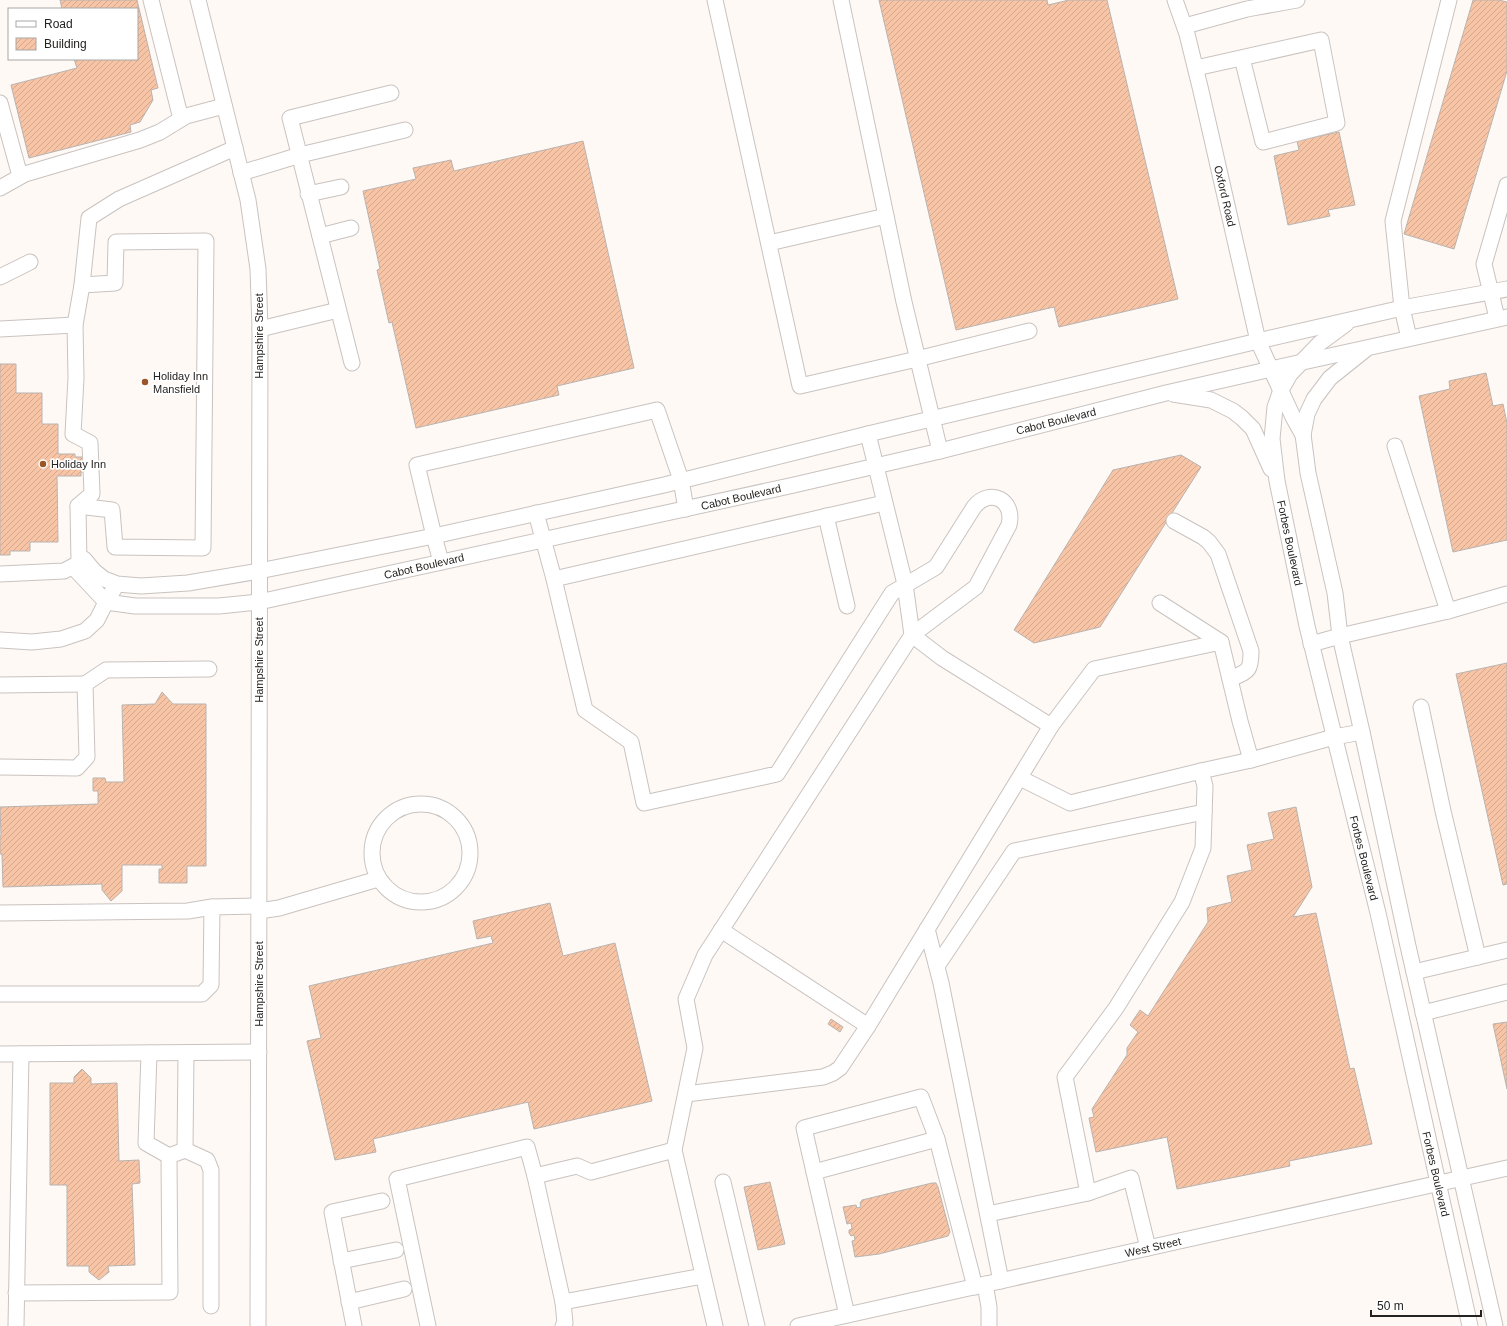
<svg xmlns="http://www.w3.org/2000/svg" width="1507" height="1326" font-family="Arial,sans-serif">
  <style>
    .building { fill: url(#building-hatch); stroke: #b9b3b0 }
    .lines { fill: none; stroke-linecap: round; stroke-linejoin: round }
    .minor-casing { stroke: #c9c3c0; stroke-width: 17 }
    .minor { stroke: #fff; stroke-width: 15 }
    .poi-dot { fill: #995627; stroke: #fff; stroke-width: 1.5 }
    .labels { text-anchor: middle; dominant-baseline: central; stroke-width: 3.5; stroke-linejoin: round; paint-order: stroke }
    .street-label { font-size: 11px; fill: #252321; stroke: #fff }
    .poi-label { font-size: 11px; fill: #252321; stroke: #fff; text-anchor: start }
  </style>
  <defs>
    <pattern id="building-hatch" width="6" height="6" patternUnits="userSpaceOnUse"><rect width="6" height="6" fill="#f7c4a5"/><path d="M-1 1l2-2M0 6l6-6M5 7l2-2" fill="none" stroke="#d4a88e"/></pattern>
  </defs>
  <rect width="100%" height="100%" fill="#fff9f5"/>
  <g class="building">
    <path d="M60,0h77l21,88 -7,2 2,10 -13,22 -10,3 1,7 -102,26 -18,-73 66,-17 -3,-9h63v-50h-75z"/>
    <path d="M879,0h168l1,5 21,-5h38l71,299 -119,28 -5,-20 -98,23z"/>
    <path d="M1473,0h26l8,2v69l-53,178 -50,-15z"/>
    <path d="M1339,132l16,73 -27,5 2,6 -42,9 -14,-69 25,-6 -2,-9z"/>
    <path d="M583,141l51,227 -77,18 2,9 -143,33 -24,-106 -3,1 -12,-53 3,-1 -17,-78 53,-12 -3,-11 38,-8 3,11z"/>
    <path d="M0,364h16v29h26v31h16v30h17v3h10v15h-4v4h-24l1,66h-28v9h-20v4h-10z"/>
    <path d="M1486,373l7,33 10,-2 4,19v117l-54,12 -34,-156 31,-7 -1,-8z"/>
    <path d="M1181,455l20,12 -101,160 -66,16 -20,-13 99,-160z"/>
    <path d="M1507,663v221l-4,1 -47,-211z"/>
    <path d="M162,692l11,12h33v162h-19v17h-28v-14h3v-4h-40v26l-11,10 -9,-11v-6l-99,3 -1,-33h-2v-18h1l-1,-29 98,-3v-13h-5v-13h12l1,4h18l-2,-77 33,-1z"/>
    <path d="M1296,807l16,80 -19,30 23,-4 34,156 4,-1 18,76 -83,17 1,5 -113,23 -10,-52 -71,15 -7,-34 5,-1 -2,-8 35,-54v-7l11,-16 -8,-7 10,-15 8,6 60,-94 -1,-14 25,-6 -5,-26 25,-6 -5,-25 27,-6 -6,-26z"/>
    <path d="M550,903l13,53 52,-13 37,158 -118,28 -6,-27 -155,37 3,13 -41,8 -28,-119 14,-3 -12,-52 184,-43 -2,-7 -14,3 -4,-18z"/>
    <path d="M831,1019l12,8 -3,5 -12,-8z"/>
    <path d="M1507,1022v67l-14,-65z"/>
    <path d="M82,1069l9,9v6l26,-1 2,78 20,-1 1,23 -8,1 3,81 -27,1 1,6 -10,8 -10,-8v-6h-22v-81h-17v-102h24v-6z"/>
    <path d="M770,1182l15,62 -27,6 -14,-63z"/>
    <path d="M932,1183h4l2,4 12,45 -2,4 -69,18 -24,3 -3,-16 3,-1 -1,-5 -3,1 -2,-3v-3l3,-1 -1,-6 -4,1 -4,-17 13,-2 1,3 4,-1 -1,-4 2,-3z"/>
  </g>
  <g class="lines">
    <defs>
      <g id="minor">
        <path d="M151,0l30,119"/>
        <path d="M198,0l50,200 10,69 2,60 -2,997"/>
        <path d="M715,0l85,386 117,-27 112,-28"/>
        <path d="M841,0l63,302 36,149"/>
        <path d="M1175,0l12,34 14,57 57,250 35,76 10,18"/>
        <path d="M1185,26l62,-17 50,-9"/>
        <path d="M1196,68l125,-28 16,83 -74,19 -21,-84"/>
        <path d="M0,103l20,73"/>
        <path d="M241,173l59,-18 105,-25"/>
        <path d="M0,188l25,-14 115,-34 20,-8 26,-16 38,-10"/>
        <path d="M308,194l33,-7"/>
        <path d="M320,236l31,-8"/>
        <path d="M769,243l117,-27"/>
        <path d="M0,277l30,-15"/>
        <path d="M1497,318l-13,-54 23,-79"/>
        <path d="M1346,324l-26,19 -30,31 -9,16 -6,17 -3,32 5,42 30,145 71,287 92,413"/>
        <path d="M0,329l75,-4"/>
        <path d="M260,329l78,-19"/>
        <path d="M1409,338l-7,-30 -9,-87 56,-221"/>
        <path d="M1365,350l-35,28 -16,21 -7,15 -4,21 1,7 4,31 27,120 5,43 22,96 46,214 87,380"/>
        <path d="M352,363l-62,-245 101,-25"/>
        <path d="M1173,394l38,6 22,11 9,7 11,11 18,40"/>
        <path d="M1395,446l53,165"/>
        <path d="M78,506l34,4 3,37 88,1 3,-307 -90,1 -1,41 -33,2"/>
        <path d="M536,513l18,66 31,131 46,32 13,61 133,-29 115,-181 44,-26 38,-60c16,-20 41,-7 35,18l-33,62 -64,48 30,23 109,68 43,-57 127,-27 19,79 11,39 83,-23 28,-5"/>
        <path d="M826,516l21,90"/>
        <path d="M1174,521l29,16 6,5 9,12 33,97c0,21 -3,20 -21,28"/>
        <path d="M441,562l-7,-26 -17,-71 240,-55 24,70 5,29"/>
        <path d="M0,574l64,-3 15,-8 -1,-57 14,-12 -2,-51 -17,-9 3,-56 -1,-53 7,-40 7,-67 30,-19 116,-51"/>
        <path d="M554,579l330,-76"/>
        <path d="M117,584l-11,18 -31,-33 9,-10 10,12 10,8 13,5 24,2 47,-3 71,-12 175,-35 230,-51 204,-51 390,-93 144,-33 105,-19"/>
        <path d="M1160,603l61,39"/>
        <path d="M0,640l32,2 29,-3 24,-8 12,-11 9,-18 29,4h84l40,-4 535,-117 146,-34 226,-58 105,-24 236,-52"/>
        <path d="M1311,644l29,-8 108,-25 59,-17"/>
        <path d="M0,685l85,-1"/>
        <path d="M1421,707l22,104 35,146"/>
        <path d="M0,767l77,1 10,-11 -2,-73 21,-14 103,-1"/>
        <path d="M1020,778l50,25 131,-32 50,-11"/>
        <circle cx="421" cy="853" r="49"/>
        <path d="M259,911l20,-3 99,-29"/>
        <path d="M0,913l188,-2 24,-4"/>
        <path d="M927,929l14,54 60,298"/>
        <path d="M721,930l147,96 183,-300"/>
        <path d="M937,966l77,-115 190,-39"/>
        <path d="M1414,972l93,-22"/>
        <path d="M0,994h202l9,-9 1,-78 47,-1"/>
        <path d="M1423,1013l84,-21"/>
        <path d="M149,1053l-3,90 23,13"/>
        <path d="M0,1054l259,-2"/>
        <path d="M686,1094l137,-17 10,-4 7,-5 28,-42"/>
        <path d="M185,1150l22,10 4,10v136"/>
        <path d="M674,1150l21,-102 -9,-49 19,-44 207,-320 -7,-51 -37,-150"/>
        <path d="M814,1172l-10,-44 117,-31 16,42"/>
        <path d="M535,1176l28,126"/>
        <path d="M723,1182l34,144"/>
        <path d="M1088,1193l43,-15 17,70"/>
        <path d="M988,1214l100,-21 -23,-116 51,-69 66,-106 21,-54 2,-62 -4,-15"/>
        <path d="M341,1261l55,-11"/>
        <path d="M985,1284l4,23v19"/>
        <path d="M16,1293l154,-1 -1,-136 16,-6 1,-97"/>
        <path d="M349,1302l55,-13"/>
        <path d="M847,1315l-33,-143 123,-33 38,148"/>
        <path d="M16,1326l5,-272"/>
        <path d="M354,1326l-22,-114 50,-11"/>
        <path d="M428,1326l-31,-147 130,-32 8,29 42,-10 14,6 83,-22 41,176"/>
        <path d="M563,1326l2,-3 -2,-21 140,-26"/>
        <path d="M798,1326l709,-158"/>
      </g>
    </defs>
    <use href="#minor" class="minor-casing"/>
    <use href="#minor" class="minor"/>
  </g>
  <g class="poi-dot">
    <circle cx="145" cy="382" r="4"/>
    <circle cx="43" cy="464" r="4"/>
  </g>
  <g class="labels">
    <g class="street-label">
      <text transform="translate(1225 196) rotate(77)">Oxford Road</text>
      <text transform="translate(259 336) rotate(-90)">Hampshire Street</text>
      <text transform="translate(1056 421) rotate(-14)">Cabot Boulevard</text>
      <text transform="translate(741 497) rotate(-13)">Cabot Boulevard</text>
      <text transform="translate(1290 543) rotate(78)">Forbes Boulevard</text>
      <text transform="translate(424 566) rotate(-13)">Cabot Boulevard</text>
      <text transform="translate(259 660) rotate(-90)">Hampshire Street</text>
      <text transform="translate(1364 858) rotate(76)">Forbes Boulevard</text>
      <text transform="translate(259 984) rotate(-90)">Hampshire Street</text>
      <text transform="translate(1436 1174) rotate(77)">Forbes Boulevard</text>
      <text transform="translate(1153 1247) rotate(-13)">West Street</text>
    </g>
    <g class="poi-label">
      <text x="153" y="376">Holiday Inn<tspan x="153" dy="13">Mansfield</tspan></text>
      <text x="51" y="464">Holiday Inn</text>
    </g>
  </g>
  <rect x="8" y="8" width="130" height="52" fill="#ffffff" stroke="#a8a7a6"/>
  <rect x="16" y="21" width="20" height="6" fill="#ffffff" stroke="#a8a7a6"/>
  <text x="44" y="28" font-size="12" fill="#252321">Road</text>
  <rect x="16" y="38" width="20" height="12" fill="url(#building-hatch)" stroke="#a8a7a6"/>
  <text x="44" y="48" font-size="12" fill="#252321">Building</text>
  <path d="M1371 1310v6h110v-6" fill="none" stroke="#252321" stroke-width="2"/>
  <text x="1377" y="1310" font-size="12" fill="#252321" stroke="#ffffff" stroke-width="3" paint-order="stroke">50 m</text>
</svg>
